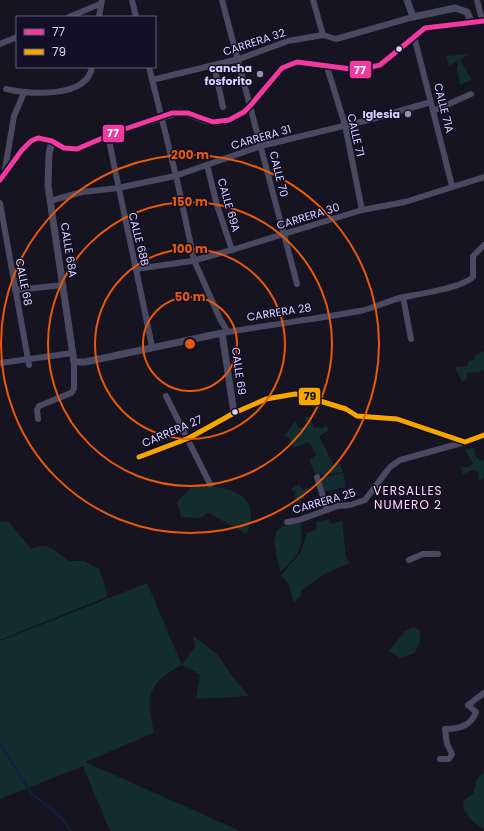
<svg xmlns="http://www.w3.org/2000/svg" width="484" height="831" font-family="Poppins,sans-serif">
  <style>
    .green { fill: #132c2d }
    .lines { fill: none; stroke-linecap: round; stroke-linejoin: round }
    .stream { stroke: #0d2144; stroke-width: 2 }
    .minor { stroke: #4a4962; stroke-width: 6 }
    .tertiary { stroke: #4a4962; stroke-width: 7 }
    .bus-1-casing { stroke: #130f26; stroke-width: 8 }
    .bus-2-casing { stroke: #130f26; stroke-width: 8 }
    .bus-1 { stroke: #f13a9d; stroke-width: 5 }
    .bus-2 { stroke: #f7a600; stroke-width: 5 }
    .ring { fill: none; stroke: #e8590c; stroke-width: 2 }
    .bus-dot { fill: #d9d4ff; stroke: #130f26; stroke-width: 1.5 }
    .poi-dot { fill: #9591b1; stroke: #130f26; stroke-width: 1.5 }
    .labels { text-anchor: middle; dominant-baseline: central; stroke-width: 3; stroke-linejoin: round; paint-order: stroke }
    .street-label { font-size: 11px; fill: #d9d4ff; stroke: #130f26 }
    .poi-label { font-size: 11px; font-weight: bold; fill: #d9d4ff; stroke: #130f26; text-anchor: end }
    .neighbourhood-label { font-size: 12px; letter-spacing: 1px; fill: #ffd6f0; stroke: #130f26 }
    .centre { fill: #e8590c; stroke: #130f26; stroke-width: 2 }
    .ring-label { font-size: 12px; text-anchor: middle; font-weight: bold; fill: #e8590c; stroke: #130f26; stroke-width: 3; stroke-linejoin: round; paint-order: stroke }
    .line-badge { stroke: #130f26; stroke-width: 1.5 }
    .badge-label { font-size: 11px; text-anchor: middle; font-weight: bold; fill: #fff }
    .pale-badge-label { font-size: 11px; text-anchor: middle; font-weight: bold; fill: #111 }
  </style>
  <rect width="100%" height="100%" fill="#161421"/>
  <g class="green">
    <path d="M469,54l-9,6 12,20 -12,5 -3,-16 2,-9 -10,6 -3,-10z"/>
    <path d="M484,351v19l-5,2 -12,1v5l-5,4 -7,-15 12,-1 2,-5 5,-1 2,-5z"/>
    <path d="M305,417h5l4,11 4,-1 2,2 7,-3 1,5 -9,5 15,30 6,-3 3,9 -27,4 -7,-16 7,-5 -7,-13 -15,6 -5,-10 -6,-2 5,-5 7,-10 4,7 8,-2z"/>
    <path d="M474,447l1,8 5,6 4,-1v18l-5,3 -1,-9 -5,-2 -10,4 -2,-7h8l4,-3 -8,-14z"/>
    <path d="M343,473l3,14 -23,5 -4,-14z"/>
    <path d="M195,484c19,3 53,3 56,28 1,6 -3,16 -4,22l-39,-21 -8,5 -19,-1 -4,-15z"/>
    <path d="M299,484l3,6 6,-2 1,2 -6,4 2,5h-4v3l-3,1 -4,-6 1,-5 -4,-3z"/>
    <path d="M329,519l2,5 11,-3 4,36 4,6 -26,11 -23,17v4l-7,8 -5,-18 -8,-10 20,-23 6,-19 10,-4 -1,-7z"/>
    <path d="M8,521l23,28c19,-8 23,2 38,12h15l15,8 8,23v5l-107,43v-118z"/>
    <path d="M300,523c6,22 -3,35 -20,49l-6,-30 3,-12 10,-6z"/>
    <path d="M147,583l35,82 13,-18 -2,-11 24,18 15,22 17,20 -53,3 4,-25 -18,-9c-35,18 -36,32 -28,68l-69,29 155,69h-130l-27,-65 -83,33v-158z"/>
    <path d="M414,627l6,4v9l-5,13 -15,5 -11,-7 16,-20z"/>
    <path d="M484,772v56h-1c-12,-6 -19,-13 -20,-27l10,-7 4,-15z"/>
  </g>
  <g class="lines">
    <path class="stream" d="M0,744l31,49 30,24 10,14"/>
    <g class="minor">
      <path d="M132,0l4,17"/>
      <path d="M222,0l75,284"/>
      <path d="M313,0l10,35"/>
      <path d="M477,0l5,20"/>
      <path d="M69,17l31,-13"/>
      <path d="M99,17l3,-17"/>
      <path d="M414,36l38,150"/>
      <path d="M0,44l17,-7"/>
      <path d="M214,65l9,42"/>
      <path d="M149,67l28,113 17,80 26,59 8,13"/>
      <path d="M327,67l18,58 17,85"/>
      <path d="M152,80l87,-21 49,-18 35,-6 13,4 77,-22"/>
      <path d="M6,89c23,5 81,10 86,-22"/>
      <path d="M433,111l38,-17"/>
      <path d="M108,135c14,71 30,141 44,212"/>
      <path d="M207,165l10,40 15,45"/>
      <path d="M4,175l10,-59 10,-23"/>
      <path d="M0,180c8,-10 26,-41 39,-42 4,-1 9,2 13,3"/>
      <path d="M50,201l32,-9 36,-4 57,-12 86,-30 111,-27 59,-17"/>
      <path d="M0,203l29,162"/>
      <path d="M136,269l56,-8 40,-11 130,-40 43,-8 79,-25"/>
      <path d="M15,290l48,-5"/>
      <path d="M403,297l8,42"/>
      <path d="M222,333c46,-8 93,-14 138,-22 15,-3 29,-11 44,-14 16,-3 58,-9 69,-20v-21l11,-11"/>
      <path d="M0,363l73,-10"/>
      <path d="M166,396l44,88"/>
      <path d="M38,419l-1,-9 2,-4 32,-13 3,-4v-27"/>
      <path d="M139,457l50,-19 45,-25"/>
      <path d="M317,477l10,33"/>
      <path d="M287,522l12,-2 39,-14 12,-1 15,-5 25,-33 10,-7 65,-18"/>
      <path d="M409,560l14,-6h15"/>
      <path d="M440,759h9l3,-5 -5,-10 -2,-15c14,0 26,-3 31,-17l-8,-7 16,-12"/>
    </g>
    <g class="tertiary">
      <path d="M407,0l6,17 42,-9 12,4 4,9"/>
      <path d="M484,21l-59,7 -45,37 -21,5 -62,-8 -15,6c-17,19 -38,56 -67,54 -12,0 -23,-9 -35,-10l-61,19 -42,18 -13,-1 -12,-7 -3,13 -1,32 26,176h11l137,-29 12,80 32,-14 29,-5 20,3 5,4 26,8 11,7 40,3 68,23 19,-7"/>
    </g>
    <defs>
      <path id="bus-1" d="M0,180l22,-30 9,-9 7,-3 14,3 12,7 13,1 42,-18 53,-18h16l25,9 16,-2 15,-8 6,-6 32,-38 15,-6 62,8 21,-5 45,-37 59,-7"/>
      <path id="bus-2" d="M139,457l50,-19 45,-25 32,-14 29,-5 20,3 5,4 26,8 11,7 40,3 68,23 19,-7"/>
    </defs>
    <use href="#bus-1" class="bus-1-casing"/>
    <use href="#bus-2" class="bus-2-casing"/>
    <use href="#bus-1" class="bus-1"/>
    <use href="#bus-2" class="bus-2"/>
  </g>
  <g class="ring">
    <circle cx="190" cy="344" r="47"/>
    <circle cx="190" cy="344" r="95"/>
    <circle cx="190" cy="344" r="142"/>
    <circle cx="190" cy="344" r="189"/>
  </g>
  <g class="bus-dot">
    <circle cx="399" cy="49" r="3.5"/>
    <circle cx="235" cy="412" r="3.5"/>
  </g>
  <g class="poi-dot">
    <circle cx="260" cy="74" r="4"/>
    <circle cx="408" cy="114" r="4"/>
  </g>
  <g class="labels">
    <g class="street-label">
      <text transform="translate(254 42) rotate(-18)">CARRERA 32</text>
      <text transform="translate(444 108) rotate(76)">CALLE 71A</text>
      <text transform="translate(356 135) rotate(77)">CALLE 71</text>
      <text transform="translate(261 137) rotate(-16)">CARRERA 31</text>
      <text transform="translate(279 174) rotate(76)">CALLE 70</text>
      <text transform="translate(229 205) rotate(74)">CALLE 69A</text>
      <text transform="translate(308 216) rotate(-17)">CARRERA 30</text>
      <text transform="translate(139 239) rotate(76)">CALLE 68B</text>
      <text transform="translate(69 250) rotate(81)">CALLE 68A</text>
      <text transform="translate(24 282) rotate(79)">CALLE 68</text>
      <text transform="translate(279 312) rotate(-9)">CARRERA 28</text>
      <text transform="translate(239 371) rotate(82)">CALLE 69</text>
      <text transform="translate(172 431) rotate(-23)">CARRERA 27</text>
      <text transform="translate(324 501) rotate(-16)">CARRERA 25</text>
    </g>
    <g class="poi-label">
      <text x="252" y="68">cancha<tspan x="252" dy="13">fosforito</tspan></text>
      <text x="400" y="114">Iglesia</text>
    </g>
    <g class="neighbourhood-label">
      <text x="408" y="490">VERSALLES<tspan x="408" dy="14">NUMERO 2</tspan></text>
    </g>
  </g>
  <circle cx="190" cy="344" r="6" class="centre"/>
  <g class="ring-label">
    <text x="190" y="159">200 m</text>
    <text x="190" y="206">150 m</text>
    <text x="190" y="253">100 m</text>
    <text x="190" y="301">50 m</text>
  </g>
  <g class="line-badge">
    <rect x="349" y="60" width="23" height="19" rx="4" fill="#f13a9d"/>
    <rect x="102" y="124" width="23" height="19" rx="4" fill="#f13a9d"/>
    <rect x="298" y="387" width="23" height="19" rx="4" fill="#f7a600"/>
  </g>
  <g class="badge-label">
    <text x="360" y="74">77</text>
    <text x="113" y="137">77</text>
  </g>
  <g class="pale-badge-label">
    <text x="310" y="400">79</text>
  </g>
  <rect x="16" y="16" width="140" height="52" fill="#130f26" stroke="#625e7d"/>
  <rect x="24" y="29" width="20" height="6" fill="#f13a9d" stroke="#625e7d"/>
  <text x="52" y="36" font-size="12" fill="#d9d4ff">77</text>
  <rect x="24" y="49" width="20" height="6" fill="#f7a600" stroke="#625e7d"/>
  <text x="52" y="56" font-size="12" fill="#d9d4ff">79</text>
</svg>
